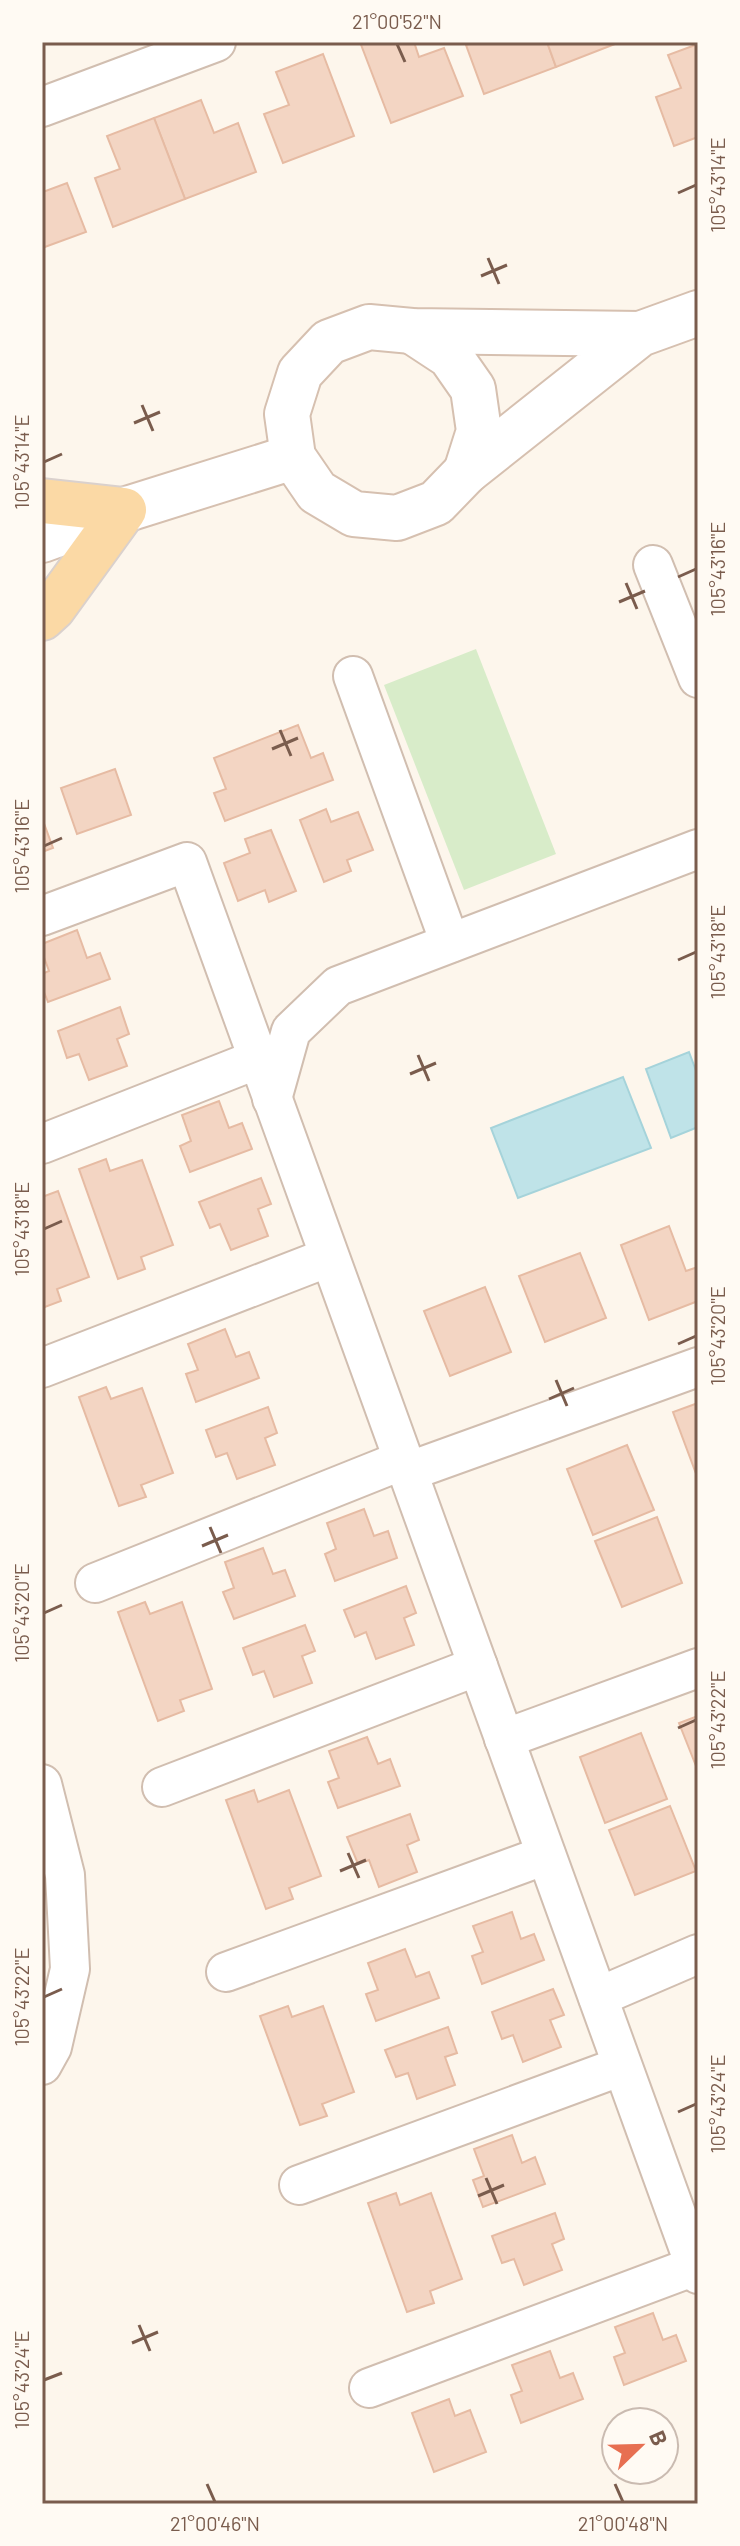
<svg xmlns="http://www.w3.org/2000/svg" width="740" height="2546" font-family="Barlow,sans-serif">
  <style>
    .green { fill: #d8ecc9 }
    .water { fill: #bfe3e8; stroke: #a5d3da; stroke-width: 2 }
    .building { fill: #f3d5c3; stroke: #e6bba3; stroke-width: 2 }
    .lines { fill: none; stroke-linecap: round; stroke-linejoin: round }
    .street-casing { stroke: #d1beb0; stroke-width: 42 }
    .secondary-casing { stroke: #d6c0b0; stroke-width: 48 }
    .primary-casing { stroke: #dad1cd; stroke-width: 48 }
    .street { stroke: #fff; stroke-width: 38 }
    .secondary { stroke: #fff; stroke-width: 44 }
    .primary { stroke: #fbd9a5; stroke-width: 44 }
    .ticks { fill: none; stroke: #7a5c4d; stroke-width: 3 }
    .neatline { fill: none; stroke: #7a5c4d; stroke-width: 3 }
    .ticks-label { font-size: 20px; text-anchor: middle; fill: #7a5c4d }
  </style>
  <rect width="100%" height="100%" fill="#fdf6ec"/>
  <path class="green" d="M476,649l80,205 -92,36 -80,-205z"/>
  <g class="water">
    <path d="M689,1052l9,24v51l-27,11 -25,-69z"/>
    <path d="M623,1077l28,71 -133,50 -27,-70z"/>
  </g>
  <g class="building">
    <path d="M360,42h54l5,15 25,-9 19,48 -72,27z"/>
    <path d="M474,42h73l9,25 -72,27 -18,-49z"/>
    <path d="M547,42h73l-64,25z"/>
    <path d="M698,44v93l-24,9 -18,-49 25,-9 -13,-33z"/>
    <path d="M323,54l31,82 -71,27 -19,-49 25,-9 -13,-33z"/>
    <path d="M201,100l13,33 24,-10 18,49 -71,27 -31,-81z"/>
    <path d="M154,118l31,81 -72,28 -18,-49 25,-9 -13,-33z"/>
    <path d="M67,183l19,49 -44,16v-58l1,2z"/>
    <path d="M298,725l13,33 12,-5 10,27 -108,41 -11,-28 12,-4 -12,-31z"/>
    <path d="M115,769l16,46 -54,19 -16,-46z"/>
    <path d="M326,809l5,13 27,-10 15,38 -26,10 4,11 -27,11 -24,-62z"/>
    <path d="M42,818l11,30 -11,4z"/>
    <path d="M271,830l25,61 -27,11 -4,-12 -27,11 -14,-38 26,-10 -5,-14z"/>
    <path d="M77,930l10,28 13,-5 10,26 -62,23 -6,-15v-13l7,-3 -7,-19v-8z"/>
    <path d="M120,1007l9,27 -12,5 10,27 -38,14 -10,-26 -12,4 -9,-27z"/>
    <path d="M219,1101l10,27 13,-5 10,26 -62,23 -10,-26 11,-5 -9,-26z"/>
    <path d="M106,1159l4,12 32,-11 31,85 -32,12 4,12 -27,10 -39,-110z"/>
    <path d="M261,1178l10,26 -13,5 10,27 -37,14 -11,-26 -10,4 -11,-26z"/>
    <path d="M58,1191l31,86 -32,12 4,12 -19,7v-111z"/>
    <path d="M669,1226l17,45 12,-4v34l-49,19 -28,-75z"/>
    <path d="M580,1253l26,65 -61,24 -26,-66z"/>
    <path d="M485,1287l26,65 -61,24 -26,-65z"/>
    <path d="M225,1329l11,28 13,-5 10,26 -63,24 -10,-28 12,-4 -10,-26z"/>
    <path d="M106,1387l5,12 31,-11 31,85 -32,12 5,12 -27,9 -40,-109z"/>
    <path d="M698,1403v76l-25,-67z"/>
    <path d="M268,1407l9,26 -12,5 10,27 -38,14 -10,-26 -11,4 -10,-27z"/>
    <path d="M627,1445l27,65 -61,25 -26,-66z"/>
    <path d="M364,1509l10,27 14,-5 9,27 -62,23 -10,-27 11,-5 -9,-26z"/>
    <path d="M657,1517l25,66 -60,24 -27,-66z"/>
    <path d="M263,1548l10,26 12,-4 10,26 -61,23 -11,-27 11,-4 -9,-26z"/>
    <path d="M406,1586l10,27 -12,5 10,27 -38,14 -10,-27 -11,5 -11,-27z"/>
    <path d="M145,1602l5,12 32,-12 30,87 -32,11 4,11 -26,10 -40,-109z"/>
    <path d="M305,1625l10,26 -13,5 10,27 -38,14 -10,-26 -11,4 -10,-27z"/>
    <path d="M698,1716v55l-19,-48z"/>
    <path d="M641,1733l26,66 -62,24 -25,-66z"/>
    <path d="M367,1737l11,27 12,-5 10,27 -62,22 -10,-26 11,-4 -10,-27z"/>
    <path d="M254,1790l4,12 31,-12 32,86 -32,12 4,11 -27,10 -40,-109z"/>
    <path d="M670,1806l26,65 -61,24 -26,-65z"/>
    <path d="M410,1814l9,26 -12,5 10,27 -38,15 -10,-27 -11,4 -11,-27z"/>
    <path d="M512,1912l9,27 13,-5 10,26 -62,24 -10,-28 11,-4 -10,-26z"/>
    <path d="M405,1949l11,28 13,-5 10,26 -63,23 -10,-27 12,-4 -10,-27z"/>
    <path d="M553,1989l11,26 -14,5 11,27 -38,15 -10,-27 -11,4 -10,-27z"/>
    <path d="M288,2006l4,11 31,-11 31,86 -32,12 5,12 -27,9 -40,-109z"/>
    <path d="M448,2027l9,26 -12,4 10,28 -38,14 -9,-26 -12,4 -11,-27z"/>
    <path d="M512,2135l10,28 13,-6 10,27 -62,23 -10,-27 11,-4 -10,-27z"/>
    <path d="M396,2193l4,12 31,-12 31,86 -32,12 4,12 -27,9 -39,-109z"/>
    <path d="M555,2213l9,26 -12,5 10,26 -38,15 -10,-26 -12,4 -10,-27z"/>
    <path d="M653,2313l10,27 13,-5 10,26 -62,24 -10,-28 11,-4 -10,-26z"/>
    <path d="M550,2351l10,27 13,-5 10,26 -62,24 -10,-28 11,-4 -10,-26z"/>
    <path d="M449,2399l6,17 15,-6 16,42 -52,20 -22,-59z"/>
  </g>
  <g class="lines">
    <defs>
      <g id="street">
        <path d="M42,107l174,-65"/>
        <path d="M653,565l45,113"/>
        <path d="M353,676l97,267"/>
        <path d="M42,916l145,-54 511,1412"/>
        <path d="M272,1099l19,-68 47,-45 360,-137"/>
        <path d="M42,1144l216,-85"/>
        <path d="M42,1368l287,-111"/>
        <path d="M407,1472l291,-105"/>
        <path d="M95,1583l308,-123"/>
        <path d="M504,1739l194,-71"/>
        <path d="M42,1784l23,91 5,94 -18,78 -10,18"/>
        <path d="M162,1787l316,-121"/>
        <path d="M226,1972l320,-117"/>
        <path d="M598,1997l100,-43"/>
        <path d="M299,2185l323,-119"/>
        <path d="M369,2388l326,-122"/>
      </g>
      <g id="secondary">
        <path d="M412,331l38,25 23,33 6,42 -13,41"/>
        <path d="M640,334l-228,-3 -43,-4 -40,15 -29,31 -13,41 6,43 24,35 37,22 43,4 39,-15 30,-31 174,-138 58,-21"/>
        <path d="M42,540l82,-30 169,-53"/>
      </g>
      <path id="primary" d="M42,501l82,9 -71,98 -11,10"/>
    </defs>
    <use href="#street" class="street-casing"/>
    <use href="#secondary" class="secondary-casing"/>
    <use href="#primary" class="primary-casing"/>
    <use href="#street" class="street"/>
    <use href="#secondary" class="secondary"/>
    <use href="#primary" class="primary"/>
  </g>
  <path class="ticks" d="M397,44l8,18M678,193l18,-8M488,258l11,26M481,276l26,-11M142,405l11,26M134,423l26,-11M44,462l18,-8M678,577l18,-8M626,583l11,26M619,602l26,-11M280,730l11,26M272,749l26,-11M44,846l18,-8M678,960l18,-8M418,1055l11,26M410,1074l26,-11M44,1229l18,-8M678,1344l18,-8M556,1380l11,26M549,1399l25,-11M210,1527l11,26M202,1546l26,-11M44,1613l18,-8M678,1728l18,-8M348,1853l11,25M340,1871l26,-11M44,1997l18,-8M678,2112l18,-8M486,2178l11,26M478,2196l26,-11M139,2325l11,26M132,2343l26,-11M44,2380l18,-7M207,2484l8,18M615,2484l8,18"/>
  <rect width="740" height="2546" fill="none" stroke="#fffaf3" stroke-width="88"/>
  <g transform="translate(640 2446) rotate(67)"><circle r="38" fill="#fffaf3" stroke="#cabbb1" stroke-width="2"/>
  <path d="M0-6L14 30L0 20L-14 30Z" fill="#e76f51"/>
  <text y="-12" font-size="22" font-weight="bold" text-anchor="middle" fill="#7a5c4d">B</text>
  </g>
  <rect x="44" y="44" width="652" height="2458" class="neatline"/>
  <g class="ticks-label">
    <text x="397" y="29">21°00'52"N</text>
    <text transform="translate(718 185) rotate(-90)" y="7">105°43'14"E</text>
    <text transform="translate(22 462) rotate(-90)" y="7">105°43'14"E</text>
    <text transform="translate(718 569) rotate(-90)" y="7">105°43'16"E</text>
    <text transform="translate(22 846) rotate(-90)" y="7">105°43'16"E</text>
    <text transform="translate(718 952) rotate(-90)" y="7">105°43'18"E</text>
    <text transform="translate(22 1229) rotate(-90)" y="7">105°43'18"E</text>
    <text transform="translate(718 1336) rotate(-90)" y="7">105°43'20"E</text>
    <text transform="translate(22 1613) rotate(-90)" y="7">105°43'20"E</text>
    <text transform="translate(718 1720) rotate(-90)" y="7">105°43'22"E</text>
    <text transform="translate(22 1997) rotate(-90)" y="7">105°43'22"E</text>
    <text transform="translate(718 2104) rotate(-90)" y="7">105°43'24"E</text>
    <text transform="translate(22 2380) rotate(-90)" y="7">105°43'24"E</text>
    <text x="215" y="2531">21°00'46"N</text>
    <text x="623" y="2531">21°00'48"N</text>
  </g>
</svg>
